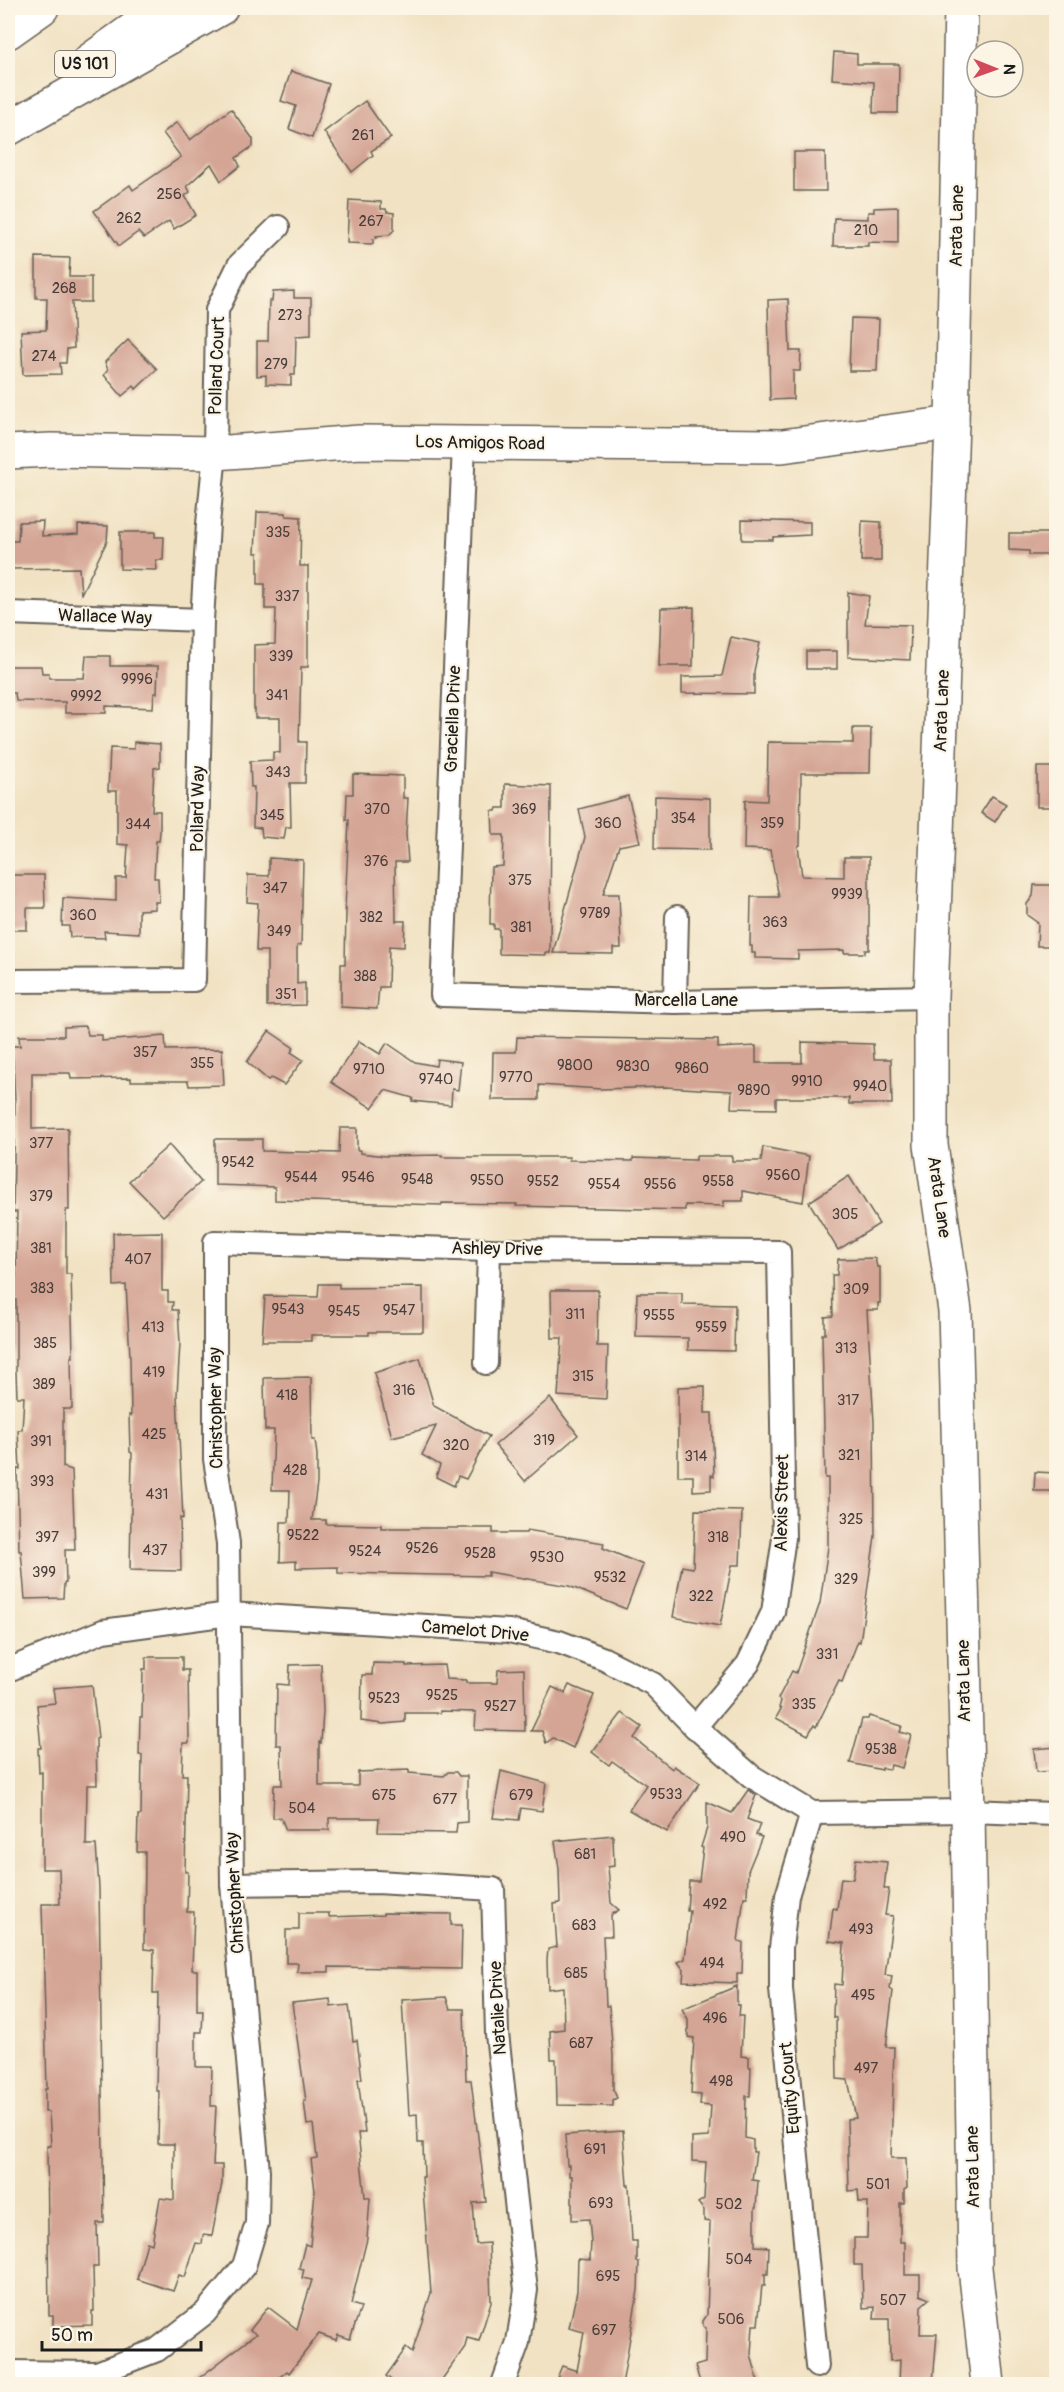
<svg xmlns="http://www.w3.org/2000/svg" width="1064" height="2392" font-family="Pangolin,sans-serif">
  <style>
    .building { fill: #d4a494 }
    .lines { fill: none; stroke-linecap: round; stroke-linejoin: round }
    .street-casing { stroke: #676156; stroke-width: 26 }
    .secondary-casing { stroke: #676156; stroke-width: 36 }
    .highway-casing { stroke: #676156; stroke-width: 36 }
    .street { stroke: #fff; stroke-width: 22 }
    .secondary { stroke: #fff; stroke-width: 33 }
    .highway { stroke: #fff; stroke-width: 33 }
    .labels { text-anchor: middle; dominant-baseline: central; stroke-width: 4.5; stroke-linejoin: round; paint-order: stroke }
    .number-label { font-size: 15px; fill: #4a3e3a }
    .shield { fill: #fcf5e5; stroke: #5f5d58; stroke-width: 1.5 }
    .shield-label { font-size: 16px; font-weight: bold; fill: #1c1c1c }
    .street-label { font-size: 18px; fill: #1c1c1c; stroke: #fcf5e5 }
  </style>
  <rect width="100%" height="100%" fill="#fcf5e5"/>
  <filter id="ink" filterUnits="userSpaceOnUse"><feTurbulence type="fractalNoise" baseFrequency=".0167" numOctaves="2"/><feDisplacementMap in="SourceGraphic" scale="12" xChannelSelector="R" yChannelSelector="G"/><feConvolveMatrix kernelMatrix="1 2 1 2 8 2 1 2 1" color-interpolation-filters="sRGB"/></filter>
  <filter id="wash" filterUnits="userSpaceOnUse"><feTurbulence type="fractalNoise" baseFrequency=".008" numOctaves="4" result="noise"/><feDisplacementMap in="SourceGraphic" scale="24" xChannelSelector="R" yChannelSelector="G"/><feGaussianBlur stdDeviation="1.35" result="paint"/><feColorMatrix in="noise" values="0 0 0 0 0 0 0 0 0 0 0 0 0 0 0 0 0 1.4 0 .05"/><feComposite in="paint" operator="in"/></filter>
  <g filter="url(#wash)">
    <rect width="100%" height="100%" fill="#f1e2c3"/>
    <g id="blocks">
      <g class="building">
        <path d="M834,52l23,2v10h42l-1,49h-25l1,-31 -42,-3z"/>
        <path d="M291,71l38,13 -17,54 -23,-9 7,-23 -15,-5z"/>
        <path d="M365,101l26,37 -20,13 2,4 -21,17 -28,-40z"/>
        <path d="M231,109l22,30v7l-17,12 4,8 -19,15 -10,-17 -24,22 3,6 -5,4 11,19 -22,14 -5,-8 -25,17 -6,-6 -19,14 -25,-35 36,-26 3,5 48,-33 -18,-24 14,-11 13,18z"/>
        <path d="M794,152h31l1,39h-32z"/>
        <path d="M349,200l32,2v7h5l1,3 7,1v17l-5,5 -13,1 1,2 -4,1v5l-26,-1z"/>
        <path d="M898,207v36l-30,-1v4h-35l1,-28 34,1v-7h6v-4z"/>
        <path d="M36,257l34,1 -1,19h22v25h-19l2,46 -7,1 -1,14h-6l1,11 -38,1 -2,-44 25,-1 1,-32h-11z"/>
        <path d="M294,291v7h17v37l-15,1 -1,39h-4v10l-25,-1v-9l-9,1v-35h11l1,-40h3l1,-9z"/>
        <path d="M788,299l2,52h11l-1,20h-7v28l-23,1 -2,-100z"/>
        <path d="M851,318l28,1 -2,52h-28z"/>
        <path d="M128,340l29,29 -21,20 -2,-3 -12,10 -18,-21 4,-5 -3,-8z"/>
        <path d="M257,512l29,1v3l15,1 -1,49h8v101h-7l-2,75h7l-1,41h-15l1,44h-5l-2,12 -22,-2 -1,-9 -8,-1 1,-40h-3l-1,-26 23,-1v-8l7,1v-35h-25v-9h-1v-64l21,-1 1,-35h-11v-25h-7v-31h-3z"/>
        <path d="M742,520l68,2v13l-37,2v3h-31z"/>
        <path d="M43,521l-1,15 36,-2v-9l30,1 -1,15 -26,53 -2,-26 -70,1 1,-28h8l1,-19z"/>
        <path d="M862,521l19,1v39h-20z"/>
        <path d="M120,532h35v5h9l-1,23h-7l1,10 -37,-1z"/>
        <path d="M1009,533h47v22h-27v-4l-20,-1z"/>
        <path d="M848,592l21,4 -4,28 46,1 -1,35 -62,-3z"/>
        <path d="M694,607l-1,59h-34l2,-58z"/>
        <path d="M731,637l29,6 -6,28v23l-72,-1v-16l40,-1z"/>
        <rect x="806" y="651" width="31" height="18"/>
        <path d="M86,656h24v10h48l-1,27h-3l-1,15 -47,-2v7h-41v-11l-49,-1 -1,-8h-7v-27h33l1,7h7v5h35z"/>
        <path d="M853,728h18l-1,45h-69l-1,72 -2,1 4,30 42,1v-20h25v93h-4v3h-21v-3l-46,1v8l-43,-1v-5h-3v-7h-2l1,-49h28l-9,-47 -26,-1 1,-49 22,1 1,-59 85,1z"/>
        <path d="M134,742l26,2v23l-6,1 -2,43h8v21l-1,9h-3l-2,37h4l1,24h-4v7l-16,1v23l-35,-2 1,7 -35,-1 -1,-11h-7l1,-28 53,3v-23h10l2,-33 -11,-1v-53h-9l2,-43 24,1z"/>
        <rect x="1037" y="767" width="19" height="40"/>
        <path d="M353,774l50,2v22h5l-2,36 2,28h-13l1,59h9l-1,26 -15,-1 -1,41h-9l-2,22 -36,-2v-43h4l1,-55 -1,1 4,-90h-3l1,-26h6z"/>
        <path d="M505,784l46,2 -1,167h-4v2l-47,-1v-25h-5v-5h-4l1,-57 12,-1 1,-31h-11l-1,-24h4l1,-3h8z"/>
        <path d="M628,796l12,46 -21,4 -16,48h16l2,54h-8v6l-60,-1 32,-116 -6,-28z"/>
        <path d="M655,796l55,2v52l-56,-1z"/>
        <path d="M992,796l14,8 -11,18 -14,-9z"/>
        <path d="M269,858l34,2 -2,85 -4,1v38l8,-1v22l-38,1v-55h-11l2,-48 -11,-1 1,-27 21,1z"/>
        <path d="M8,875h36l1,33h-18v22h-19z"/>
        <path d="M1034,885h22v61h-19l1,-23 -11,-8v-11l6,-8z"/>
        <path d="M86,1026l2,9h14v6l63,-5 1,14 56,-1 2,36 -35,1 -1,-5h-57v-3l-60,1 -1,-6h-38v56l36,-1 1,82h-3v64h5l2,83h-2l1,52h-9v58l9,3 3,80h-10l1,33h-2l-1,15 -38,1 -4,-48h-2l-2,-82h3l-2,-39h4l2,-33h-7l-1,-25v-72h-2l-1,-24h3l1,-64h-4l2,-112 -3,-54h8l-1,-10h45v-9z"/>
        <path d="M269,1031l25,17 -3,4 12,8 -19,25 -13,-7 -3,2 -21,-18z"/>
        <path d="M517,1037l201,3v8l38,-2v17h46v-21l71,2 1,15h17l1,45h-43v-6h-73v11l-45,-1 1,-17 -67,-4 -64,2 -62,-4v15h-47l1,-48h23z"/>
        <path d="M359,1041l21,13 7,-11 28,19 21,4 1,-7 24,3 -3,28 -6,-1 -1,16 -39,-4 1,-3 -28,-8 -13,18 -41,-26z"/>
        <path d="M340,1128h17v22h3v3l25,3 57,-1v2h127v3l64,1v-3l60,2h3v-4h36v5h29l2,-14 46,9 -6,46 -60,-11v10h-19v5l-39,-1v5l-169,-4 1,-2 -75,-1v2l-167,-5v-13l-60,-2v-46h47v12l77,2z"/>
        <path d="M169,1145l32,37 -38,34 -34,-35z"/>
        <path d="M849,1176l30,48 -41,26 -29,-48z"/>
        <path d="M162,1232v59h6v11h5l-1,8h6l2,33 -3,52 6,124 -3,-1 1,53 -51,-1 2,-117 -2,-1 -1,-37 2,1 -1,-59 -4,-72 -12,1 -1,-53z"/>
        <path d="M875,1258l2,9h3v36h-2v7h-11l7,112 1,114 -15,106 -2,-1 -16,41 -3,-1 -23,46 -2,-2 -6,10 -32,-17 5,-9 -2,-1 2,-7 -3,-2 14,-28 4,2 24,-70 8,-56v-69h-3l-3,-144h3v-17l8,-1 -1,-41h5l1,-16z"/>
        <path d="M319,1284h20v4l84,-1v45h-54v3h-58v6h-49l3,-45 53,1z"/>
        <path d="M551,1290h47l-1,56h11l-2,53 -48,-3 4,-58h-10z"/>
        <path d="M637,1293h45v11l53,1 -1,46 -46,-1v-12l-52,-1z"/>
        <path d="M420,1358l14,48 55,30 -23,43 -8,-3 -4,10 -18,-9 4,-12 -18,-10 14,-29 -44,11 -18,-64z"/>
        <path d="M311,1377l1,63h3l2,15v28l-5,37h14v4l55,1v3h112v5h33l1,-3 77,13 -1,5 40,17 -17,44 -57,-23 -81,-14v4l-150,-3v-6l-42,1v-7l-16,1 1,-40h8l1,-32h-18l2,-60h-9l-1,-52z"/>
        <path d="M705,1386v27h7l2,63 -3,-1v15l-18,1v-15h-15v-89z"/>
        <path d="M550,1398l28,37 -53,46 -30,-36z"/>
        <path d="M1035,1472l21,1v18h-22z"/>
        <path d="M695,1510l47,1 -2,54h-8l-12,61 -47,-9 9,-51 11,2z"/>
        <path d="M146,1657h36v13h6l1,73h-6l-1,32h5l-2,97h3l-1,40h7l-2,58h5v40h6l-1,22h-6v35h16l-1,39h5l-3,59h9v18l-10,53 -9,-1 -1,9 -6,-1 -11,34 -6,-2 -6,16 -36,-12 10,-37 5,2 8,-46 14,2v-56h-16l1,-53h-3l2,-98h-5l1,-43 -10,-1 1,-97h-8l1,-37h3l1,-60h-3l1,-38h2l1,-48h3z"/>
        <path d="M373,1663l33,1v2l38,-1 2,14 20,1v3h31l1,-13 26,-1 1,62 -50,-1 1,-18 -36,-1v2h-35v9l-22,2 -22,-3 1,-46h10z"/>
        <path d="M321,1664l2,47 -2,32 -2,-1v44h39v-14l51,-2v3l35,3 4,-4h8l3,4h8v46l-10,1 -1,10 -78,-1 1,-14h-50v12h-43l-5,-12h-8l1,-33h8l-1,-40h-5l1,-61 12,1 1,-20z"/>
        <path d="M92,1685l6,53 -2,1 1,46h-10l-1,60h10l3,43 5,335h-7l1,44h-5l1,44h-2v14l-39,1v-11h-4l-2,-169h4l-2,-34h-4v-23h2l-5,-185h18l-1,-35h-17v-97l-3,1 -1,-25h3l-4,-43 18,-2 -2,-15z"/>
        <path d="M569,1685l25,10 -21,53 -20,-10 -7,5 -4,-12h-11l21,-44 13,6z"/>
        <path d="M622,1713l20,14 -8,11 38,31 2,-3 26,17 -33,49 -38,-22 17,-25 -34,-24 -3,4 -17,-13z"/>
        <path d="M869,1716l33,10 -2,6 11,3 -9,33 -11,-3 -1,4 -8,-1v2l-32,-7 12,-44h6z"/>
        <path d="M1056,1747v24l-20,1 -2,-23z"/>
        <path d="M501,1771l45,12 -4,28 -21,-3 -2,12 -26,-2z"/>
        <path d="M748,1790l8,5 -9,24 13,5 -4,11 6,2 -14,34 -1,26h-3l-6,44 5,1 -1,31h-5v10l-54,-2 1,-11 -6,-8 7,-3 5,-48h-3l2,-30h10l4,-33 -2,-1 6,-19v-26l25,11z"/>
        <path d="M613,1835l1,31 -6,1 3,36 8,7 -8,5 1,21h-9l3,70h3l4,50v33l4,9 -4,2v6l-56,-1 -1,-46h-5l-1,-28 14,-2 -1,-42 -15,2 -1,-29 1,-11 9,-2 -3,-43 6,-1 -1,-34 -4,-28z"/>
        <path d="M856,1859l31,3 -3,27h5l-4,26 8,1 -8,59 7,1 -2,13 3,2 -7,56h8l-3,111h15l1,30 -3,2v13h-4v39h5v33h15v20l9,4 -8,7 -1,28h17l-4,48 -34,1 1,-23 -10,1 -1,-42h-15l1,-12 -12,1 -1,-43h-8v-27h13l1,-36h-9l-1,-12 -9,1 -2,-72 9,-1 -8,-38 -11,-1 -1,-61 -3,-1 1,-33 8,1 2,-42 -15,-2 4,-33 4,1 4,-31 12,1z"/>
        <path d="M299,1913h30v4l54,-2v-2l68,1v11h11l-1,44 -132,-2v5h-32l1,-9h-12v-33h13z"/>
        <path d="M737,1986v19h3l-1,11h4l-2,40 8,1v10h2l-1,29h-4l-1,42 8,2v12h3l-4,28 6,1 -2,27h-1v38l14,1 -1,27h-3v11h-3l-4,40h-5l-2,29 8,31h-58l-6,-19 10,-3 1,-35 -3,-2v-5l4,-6 3,-93 -6,-1v-11l-6,-7 6,-4 2,-37 -14,-1v-23l17,-1 2,-31 -11,-1 1,-10 -10,-1 3,-56 -6,-1v-18l-6,-10z"/>
        <path d="M446,1997l4,12h14l2,71h5l15,122 -13,1 3,41 13,-1 2,59 -12,39 -12,-3 -2,9 -27,38h-40l-12,-9 20,-28 6,5 19,-60 -9,-116h2l-1,-34h-5l-1,-29 -8,1 -7,-115z"/>
        <path d="M330,1999l1,8 18,-2 4,36 4,-1 5,39h-4l7,54h-7l7,64 5,1 -3,41 -16,65 10,3 -11,32 -12,-4 -2,5 -17,-6 -30,39 -2,-2 -17,14h-80l66,-51 -6,-4 18,-23 29,22 15,-49 -10,-2 2,-9 -5,-1 6,-24 5,2 5,-55 -4,-32 6,-1 -4,-34 -6,1 -3,-24h2l-14,-98z"/>
        <path d="M623,2131l4,54h2l3,56h5v21h2l-1,28 -16,95h-68l8,-19 15,5 7,-39 -15,-4 8,-37 1,-32 12,1 1,-18 -2,-23 -17,1v-44h-3v-11h-2l-2,-30z"/>
      </g>
    </g>
  </g>
  <g filter="url(#ink)">
    <use href="#blocks" fill-opacity="0" stroke="#676156" stroke-width="1.5"/>
    <g class="lines">
      <defs>
        <g id="street">
          <path d="M464,443l-22,552 233,7 256,-5"/>
          <path d="M8,613l194,7"/>
          <path d="M8,981l186,-1 8,-360 6,-96 7,-71 2,-143 22,-45 39,-38"/>
          <path d="M675,1002l2,-85"/>
          <path d="M486,1363l3,-113"/>
          <path d="M8,1670l95,-39 126,-17 280,17 50,11 45,17 49,25 42,43 56,49 61,37 156,-2 88,3"/>
          <path d="M812,1813l-25,83 -6,52v41l36,377"/>
          <path d="M232,1884l145,-2 116,7 4,145 29,256 -8,52 -15,42"/>
          <path d="M8,2372l89,1 60,-23 48,-37 39,-47 13,-43 1,-52 -26,-287 -4,-341 -13,-84v-217l274,8 290,2 5,286 -11,74 -25,52 -53,63"/>
        </g>
        <g id="secondary">
          <path d="M961,8l-9,415 -21,574v148l24,166 13,500 7,457 13,116"/>
          <path d="M8,452l43,-2 164,3 145,-11 422,4 170,-23"/>
        </g>
        <g id="highway">
          <path d="M8,32l34,-24"/>
          <path d="M89,61l74,-53"/>
          <path d="M8,129l213,-121"/>
        </g>
      </defs>
      <use href="#street" class="street-casing"/>
      <use href="#secondary" class="secondary-casing"/>
      <use href="#highway" class="highway-casing"/>
      <use href="#street" class="street"/>
      <use href="#secondary" class="secondary"/>
      <use href="#highway" class="highway"/>
    </g>
  </g>
  <g class="labels">
    <g class="number-label">
      <text x="363" y="135">261</text>
      <text x="169" y="194">256</text>
      <text x="129" y="218">262</text>
      <text x="371" y="221">267</text>
      <text x="866" y="230">210</text>
      <text x="64" y="288">268</text>
      <text x="290" y="315">273</text>
      <text x="44" y="356">274</text>
      <text x="276" y="364">279</text>
      <text x="278" y="532">335</text>
      <text x="287" y="596">337</text>
      <text x="281" y="656">339</text>
      <text x="137" y="679">9996</text>
      <text x="277" y="695">341</text>
      <text x="86" y="696">9992</text>
      <text x="278" y="772">343</text>
      <text x="377" y="809">370</text>
      <text x="524" y="809">369</text>
      <text x="272" y="815">345</text>
      <text x="683" y="818">354</text>
      <text x="608" y="823">360</text>
      <text x="772" y="823">359</text>
      <text x="138" y="824">344</text>
      <text x="376" y="861">376</text>
      <text x="520" y="880">375</text>
      <text x="275" y="888">347</text>
      <text x="847" y="894">9939</text>
      <text x="595" y="913">9789</text>
      <text x="83" y="915">360</text>
      <text x="371" y="917">382</text>
      <text x="775" y="922">363</text>
      <text x="521" y="927">381</text>
      <text x="279" y="931">349</text>
      <text x="365" y="976">388</text>
      <text x="286" y="994">351</text>
      <text x="145" y="1052">357</text>
      <text x="202" y="1063">355</text>
      <text x="575" y="1065">9800</text>
      <text x="633" y="1066">9830</text>
      <text x="692" y="1068">9860</text>
      <text x="369" y="1069">9710</text>
      <text x="516" y="1077">9770</text>
      <text x="436" y="1079">9740</text>
      <text x="807" y="1081">9910</text>
      <text x="870" y="1086">9940</text>
      <text x="754" y="1090">9890</text>
      <text x="41" y="1143">377</text>
      <text x="238" y="1162">9542</text>
      <text x="783" y="1175">9560</text>
      <text x="301" y="1177">9544</text>
      <text x="358" y="1177">9546</text>
      <text x="417" y="1179">9548</text>
      <text x="487" y="1180">9550</text>
      <text x="543" y="1181">9552</text>
      <text x="718" y="1181">9558</text>
      <text x="604" y="1184">9554</text>
      <text x="660" y="1184">9556</text>
      <text x="41" y="1196">379</text>
      <text x="845" y="1214">305</text>
      <text x="41" y="1248">381</text>
      <text x="138" y="1259">407</text>
      <text x="42" y="1288">383</text>
      <text x="856" y="1289">309</text>
      <text x="288" y="1309">9543</text>
      <text x="399" y="1310">9547</text>
      <text x="344" y="1311">9545</text>
      <text x="575" y="1314">311</text>
      <text x="659" y="1315">9555</text>
      <text x="153" y="1327">413</text>
      <text x="711" y="1327">9559</text>
      <text x="45" y="1343">385</text>
      <text x="846" y="1348">313</text>
      <text x="154" y="1372">419</text>
      <text x="583" y="1376">315</text>
      <text x="44" y="1384">389</text>
      <text x="404" y="1390">316</text>
      <text x="287" y="1395">418</text>
      <text x="848" y="1400">317</text>
      <text x="154" y="1434">425</text>
      <text x="544" y="1440">319</text>
      <text x="41" y="1441">391</text>
      <text x="456" y="1445">320</text>
      <text x="849" y="1455">321</text>
      <text x="696" y="1456">314</text>
      <text x="295" y="1470">428</text>
      <text x="42" y="1481">393</text>
      <text x="157" y="1494">431</text>
      <text x="851" y="1519">325</text>
      <text x="303" y="1535">9522</text>
      <text x="47" y="1537">397</text>
      <text x="718" y="1537">318</text>
      <text x="422" y="1548">9526</text>
      <text x="155" y="1550">437</text>
      <text x="365" y="1551">9524</text>
      <text x="480" y="1553">9528</text>
      <text x="547" y="1557">9530</text>
      <text x="44" y="1572">399</text>
      <text x="610" y="1577">9532</text>
      <text x="846" y="1579">329</text>
      <text x="701" y="1596">322</text>
      <text x="827" y="1654">331</text>
      <text x="442" y="1695">9525</text>
      <text x="384" y="1698">9523</text>
      <text x="804" y="1704">335</text>
      <text x="500" y="1706">9527</text>
      <text x="881" y="1749">9538</text>
      <text x="666" y="1794">9533</text>
      <text x="384" y="1795">675</text>
      <text x="521" y="1795">679</text>
      <text x="445" y="1799">677</text>
      <text x="302" y="1808">504</text>
      <text x="733" y="1837">490</text>
      <text x="585" y="1854">681</text>
      <text x="715" y="1904">492</text>
      <text x="584" y="1925">683</text>
      <text x="861" y="1929">493</text>
      <text x="712" y="1963">494</text>
      <text x="576" y="1973">685</text>
      <text x="863" y="1995">495</text>
      <text x="715" y="2018">496</text>
      <text x="581" y="2043">687</text>
      <text x="866" y="2068">497</text>
      <text x="721" y="2081">498</text>
      <text x="595" y="2149">691</text>
      <text x="878" y="2184">501</text>
      <text x="601" y="2203">693</text>
      <text x="729" y="2204">502</text>
      <text x="739" y="2259">504</text>
      <text x="608" y="2276">695</text>
      <text x="893" y="2300">507</text>
      <text x="731" y="2319">506</text>
      <text x="604" y="2330">697</text>
    </g>
    <rect class="shield" x="55" y="51" width="60" height="26" rx="4.5"/>
    <g class="shield-label">
      <text x="85" y="64">US 101</text>
    </g>
    <g class="street-label">
      <text transform="translate(957 226) rotate(-89)">Arata Lane</text>
      <text transform="translate(217 366) rotate(-88)">Pollard Court</text>
      <text transform="translate(480 443) rotate(1)">Los Amigos Road</text>
      <text transform="translate(105 617) rotate(2)">Wallace Way</text>
      <text transform="translate(942 711) rotate(-88)">Arata Lane</text>
      <text transform="translate(453 719) rotate(-88)">Graciella Drive</text>
      <text transform="translate(198 809) rotate(-89)">Pollard Way</text>
      <text x="686" y="1000">Marcella Lane</text>
      <text transform="translate(939 1197) rotate(82)">Arata Lane</text>
      <text transform="translate(497 1249) rotate(1)">Ashley Drive</text>
      <text transform="translate(216 1408) rotate(-91)">Christopher Way</text>
      <text transform="translate(782 1503) rotate(-89)">Alexis Street</text>
      <text transform="translate(475 1631) rotate(5)">Camelot Drive</text>
      <text transform="translate(964 1681) rotate(-91)">Arata Lane</text>
      <text transform="translate(235 1893) rotate(-93)">Christopher Way</text>
      <text transform="translate(498 2008) rotate(-93)">Natalie Drive</text>
      <text transform="translate(790 2088) rotate(-95)">Equity Court</text>
      <text transform="translate(973 2167) rotate(-91)">Arata Lane</text>
    </g>
  </g>
  <rect width="1064" height="2392" fill="none" stroke="#fcf5e5" stroke-width="30"/>
  <g transform="translate(995 69) rotate(91)"><circle r="28" fill="#fcf5e5" stroke="#a29e95" stroke-width="1.5"/>
  <path d="M0-4.5L10 22L0 15L-10 22Z" fill="#d1495b"/>
  <text y="-9" font-size="16" font-weight="bold" text-anchor="middle" fill="#1c1c1c">N</text>
  </g>
  <path d="M42 2341v9h159v-9" fill="none" stroke="#1c1c1c" stroke-width="3"/>
  <text x="51" y="2341" font-size="18" fill="#1c1c1c" stroke="#fcf5e5" stroke-width="4.5" paint-order="stroke">50 m</text>
</svg>
